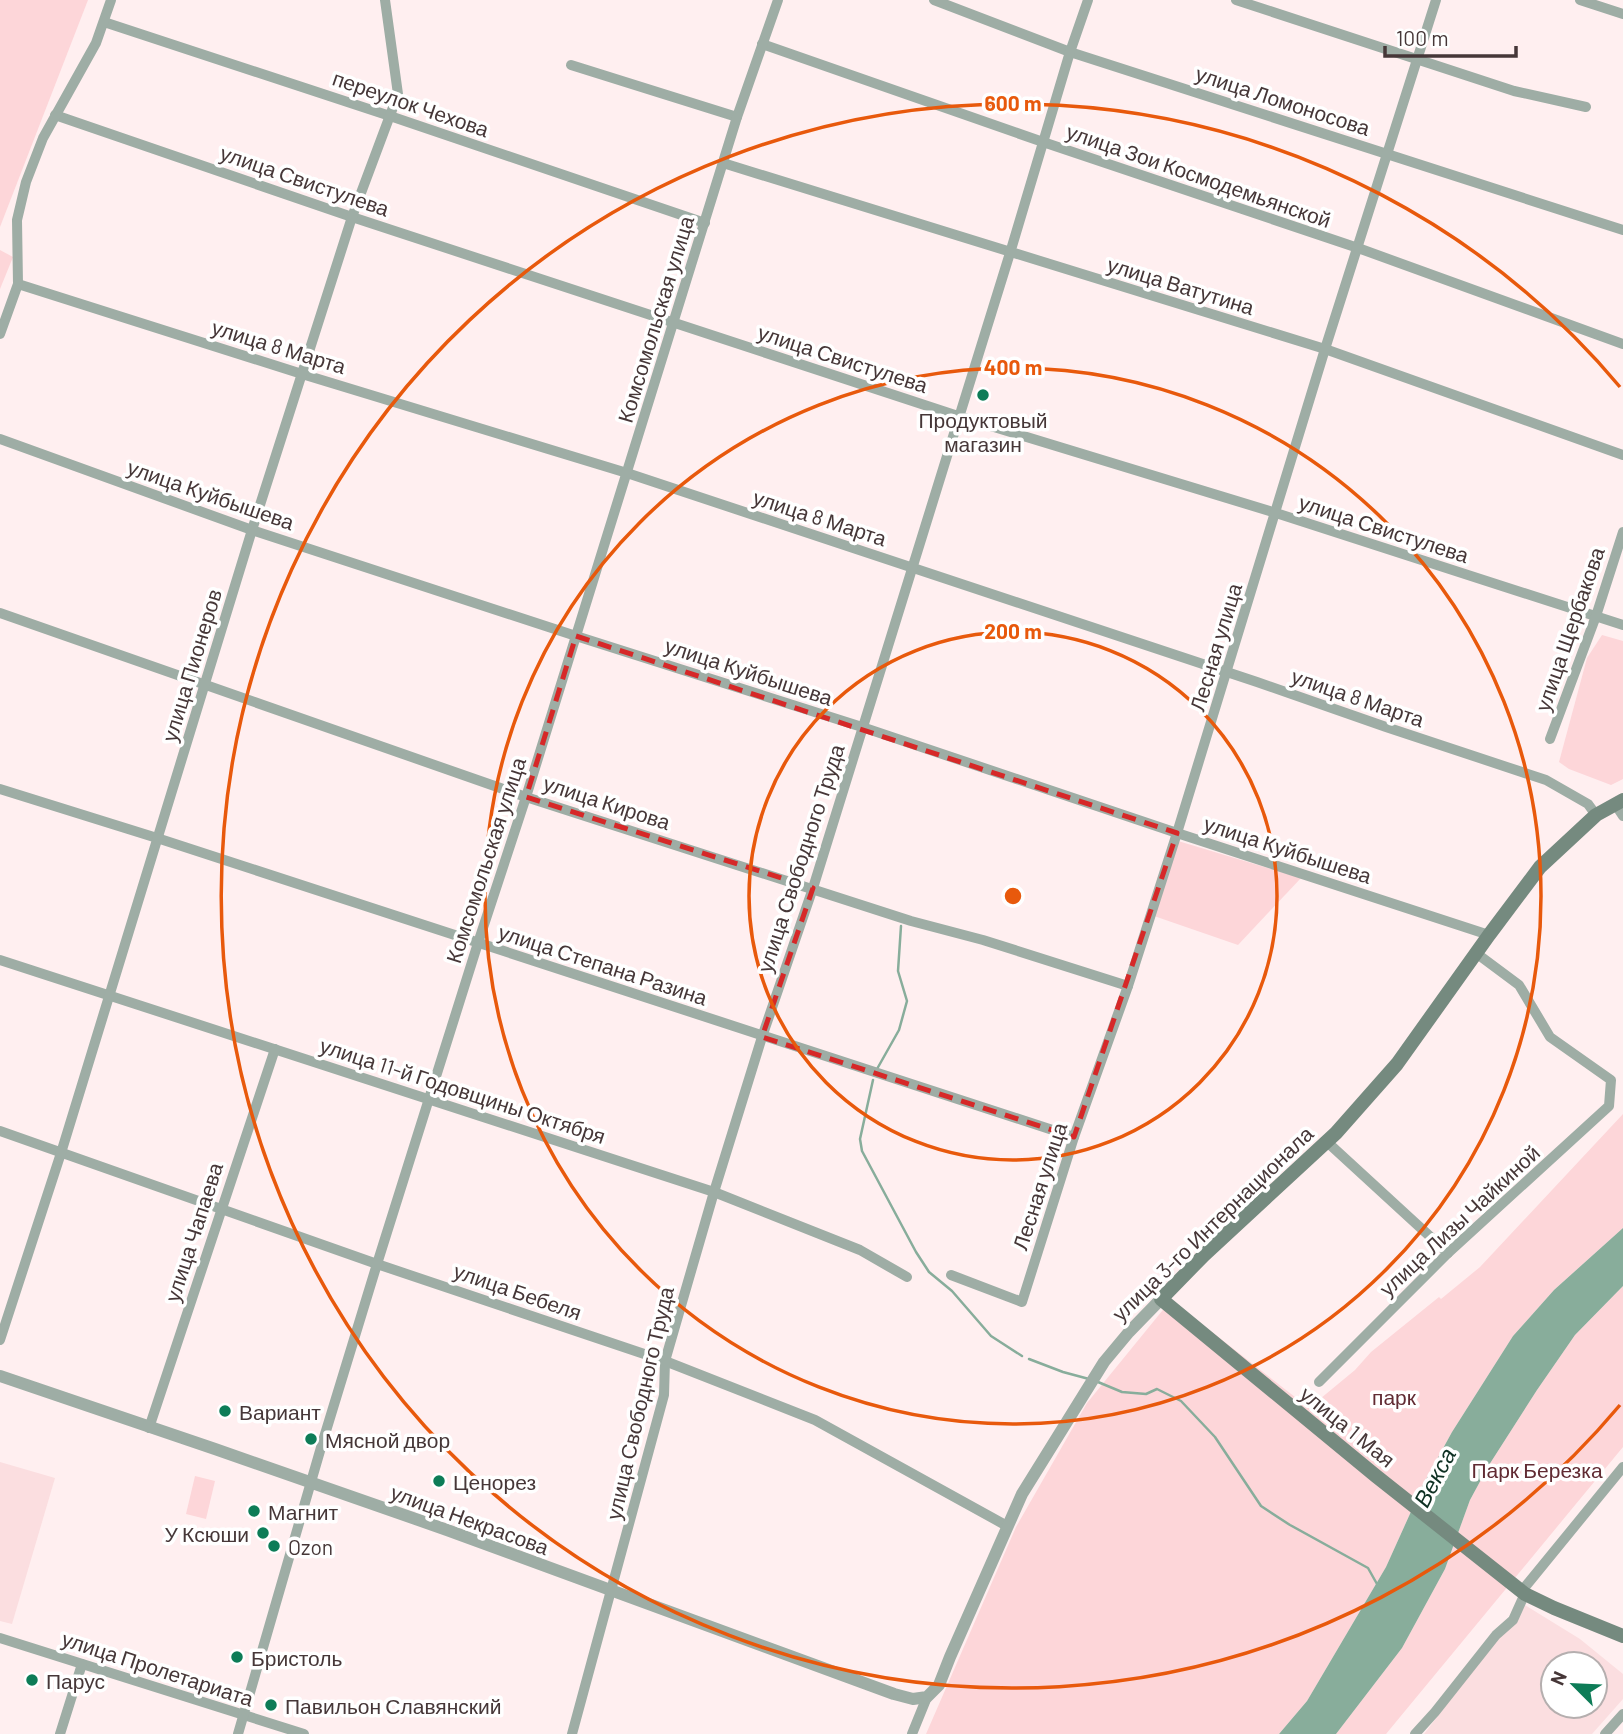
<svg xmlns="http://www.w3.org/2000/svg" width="1623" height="1734" font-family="Barlow,sans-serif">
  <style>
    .built { fill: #fbdee0; fill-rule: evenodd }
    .green { fill: #fdd6d9 }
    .water { fill: #88ad9b }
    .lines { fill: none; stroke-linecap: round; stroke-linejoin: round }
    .stream { stroke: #88ad9b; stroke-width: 2.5 }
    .minor { stroke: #9eada5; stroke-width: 10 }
    .tertiary { stroke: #9eada5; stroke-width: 12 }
    .secondary { stroke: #758a7f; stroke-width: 14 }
    .marked { fill: none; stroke: #d62828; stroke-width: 5; stroke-dasharray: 14 9; stroke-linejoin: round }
    .ring { fill: none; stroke: #e8590c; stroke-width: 3.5 }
    .poi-dot { fill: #0d7c57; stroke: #fff; stroke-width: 2.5 }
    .labels { text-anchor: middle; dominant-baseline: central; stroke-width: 7; stroke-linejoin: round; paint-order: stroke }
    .street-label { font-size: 21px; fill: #463738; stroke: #fff }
    .poi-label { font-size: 21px; fill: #463738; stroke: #fff; text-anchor: start }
    .park-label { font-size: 21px; fill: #612b33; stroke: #fff }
    .water-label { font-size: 23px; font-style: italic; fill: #0e3023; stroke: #fff }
    .centre { fill: #e8590c; stroke: #fff; stroke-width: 3.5 }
    .ring-label { font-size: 21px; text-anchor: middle; font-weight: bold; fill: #e8590c; stroke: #fff; stroke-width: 7; stroke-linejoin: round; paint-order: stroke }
  </style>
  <rect width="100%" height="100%" fill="#ffeff0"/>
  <g class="built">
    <path d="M0,1462l55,16 -43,146 -12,-3z"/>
    <path d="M1523,1604l57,35 43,35v25l-31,35h-168zM1553,1664h42v42h-42z"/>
  </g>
  <g class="green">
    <path d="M0,0h88l-88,227z"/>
    <path d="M0,250l13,7 -13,32z"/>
    <path d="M1602,635l21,6v138l-12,6 -42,-16 -10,-7 28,-104z"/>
    <path d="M1178,841l123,37 -63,67 -84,-29z"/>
    <path d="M1623,1114v114l-69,62 -41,46 -61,96 -29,53 -37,82 -79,134 -28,33h-353l90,-207 71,-124 84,-103 138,108 46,-38 16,-18 68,-55 2,2 39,-32z"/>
    <path d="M1623,1286v161l-237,287h-50l66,-86 43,-79 25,-69 19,-35 48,-75 38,-55z"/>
    <path d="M195,1476l20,5 -9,38 -20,-5z"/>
  </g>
  <path class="water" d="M1623,1228v58l-48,49 -38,55 -48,75 -19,35 -25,69 -43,79 -66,86h-57l28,-33 79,-134 37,-82 29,-53 61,-96 41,-46z"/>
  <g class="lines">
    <g class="stream">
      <path d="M877,1069l22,-39 8,-29 -9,-30 3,-45"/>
      <path d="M873,1080l-13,59 2,12 54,101 13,20 23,19 39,45 31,20"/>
      <path d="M1029,1359l34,13 26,7"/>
      <path d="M1098,1382l24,10 24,2 11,-5 24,12 34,36 46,69 29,19 78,43 9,16"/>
    </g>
    <g class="minor">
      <path d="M934,0l136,52 553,178"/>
      <path d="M1236,0l278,91 72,16"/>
      <path d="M1580,0l43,14"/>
      <path d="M104,22l286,94 315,107"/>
      <path d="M762,44l281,98 315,106 265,96"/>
      <path d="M571,65l166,52"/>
      <path d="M55,115l297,102 606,199 318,97 347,112"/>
      <path d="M723,163l602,186 298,106"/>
      <path d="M18,284l284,90 325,99 630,209 129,45 160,53 42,24 8,11"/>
      <path d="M0,334l18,-50 -1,-64 9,-38 17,-44 53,-95 15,-43"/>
      <path d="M0,439l252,91 324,106 286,91 315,106 312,102"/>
      <path d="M0,613l526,184 385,124 72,19 145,46"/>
      <path d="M1550,739l46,-123 27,-84"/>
      <path d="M0,789l157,49 917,299"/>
      <path d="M1615,804l8,12"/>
      <path d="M0,960l714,232 146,58 47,27"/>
      <path d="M0,1131l377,133 288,97 150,59 192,106"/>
      <path d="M1326,1141l122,112"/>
      <path d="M951,1275l71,27 52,-165 54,-151 49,-153 148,-484 111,-349"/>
      <path d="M0,1340l61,-187 191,-623 100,-313 46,-123 -13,-94"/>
      <path d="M1319,1382l129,-129 161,-147 2,-26 -61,-43 -31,-52 -43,-32"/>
      <path d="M149,1428l126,-379"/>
      <path d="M1525,1587l98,-120"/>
      <path d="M0,1638l304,96"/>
      <path d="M60,1734l22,-70"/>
      <path d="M238,1734l84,-290 55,-180 101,-321 48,-146 211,-680 41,-117"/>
      <path d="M572,1734l92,-339 1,-34 49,-169 48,-155 51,-149 197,-635 60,-201 18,-52"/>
      <path d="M912,1734l15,-37"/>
      <path d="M1415,1734l20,-22 61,-77 17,-15 9,-20"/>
      <path d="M1605,1734l18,-20"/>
    </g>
    <path class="tertiary" d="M0,1376l215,73 232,81 447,164 19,5 14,-2 12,-12 11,-28 72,-163 82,-132 25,-30 32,-33"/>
    <path class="secondary" d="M1623,800l-27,15 -56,52 -51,68 -92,129 -61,69 -132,122 -43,44 215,177 149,118 29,14 69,28"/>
  </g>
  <path class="marked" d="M576,636l601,197 -103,304 -312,-100 51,-149 -287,-91z"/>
  <g class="ring">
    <circle cx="1013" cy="896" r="264"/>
    <circle cx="1013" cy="896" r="528"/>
    <path d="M1620 1405A792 792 0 1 1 1620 387"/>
  </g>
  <g class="poi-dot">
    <circle cx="983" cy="395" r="7"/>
    <circle cx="225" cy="1411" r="7"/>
    <circle cx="311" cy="1439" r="7"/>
    <circle cx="439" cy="1481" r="7"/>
    <circle cx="254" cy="1511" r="7"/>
    <circle cx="263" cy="1533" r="7"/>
    <circle cx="274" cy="1546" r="7"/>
    <circle cx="237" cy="1657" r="7"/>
    <circle cx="32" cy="1680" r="7"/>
    <circle cx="271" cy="1705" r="7"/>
  </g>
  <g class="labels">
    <g class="street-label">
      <text transform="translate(1283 100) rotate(18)">улица Ломоносова</text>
      <text transform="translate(411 103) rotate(19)">переулок Чехова</text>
      <text transform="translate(1199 175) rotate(19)">улица Зои Космодемьянской</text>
      <text transform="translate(305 180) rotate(19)">улица Свистулева</text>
      <text transform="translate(1181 285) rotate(17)">улица Ватутина</text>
      <text transform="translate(655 319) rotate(-73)">Комсомольская улица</text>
      <text transform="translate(279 346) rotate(17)">улица 8 Марта</text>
      <text transform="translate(843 358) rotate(18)">улица Свистулева</text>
      <text transform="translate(211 494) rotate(19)">улица Куйбышева</text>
      <text transform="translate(820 517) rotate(18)">улица 8 Марта</text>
      <text transform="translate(1384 528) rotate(18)">улица Свистулева</text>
      <text transform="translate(1569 629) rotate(-71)">улица Щербакова</text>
      <text transform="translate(1215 647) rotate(-73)">Лесная улица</text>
      <text transform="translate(191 665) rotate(-73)">улица Пионеров</text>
      <text transform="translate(749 671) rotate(18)">улица Куйбышева</text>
      <text transform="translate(1358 697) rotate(19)">улица 8 Марта</text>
      <text transform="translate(607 802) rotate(18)">улица Кирова</text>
      <text transform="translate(1288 849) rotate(18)">улица Куйбышева</text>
      <text transform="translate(800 858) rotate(-72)">улица Свободного Труда</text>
      <text transform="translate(485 860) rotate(-72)">Комсомольская улица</text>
      <text transform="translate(603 964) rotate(18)">улица Степана Разина</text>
      <text transform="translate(463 1090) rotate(18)">улица 11-й Годовщины Октября</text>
      <text transform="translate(1039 1186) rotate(-72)">Лесная улица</text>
      <text transform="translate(1459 1220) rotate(-43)">улица Лизы Чайкиной</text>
      <text transform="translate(1212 1223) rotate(-44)">улица 3-го Интернационала</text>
      <text transform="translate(193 1232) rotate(-72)">улица Чапаева</text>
      <text transform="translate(518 1291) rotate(19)">улица Бебеля</text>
      <text transform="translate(639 1403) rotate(-77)">улица Свободного Труда</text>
      <text transform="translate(1348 1426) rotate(39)">улица 1 Мая</text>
      <text transform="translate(470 1519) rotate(20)">улица Некрасова</text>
      <text transform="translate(158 1668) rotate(18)">улица Пролетариата</text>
    </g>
    <g class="poi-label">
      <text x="983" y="419" text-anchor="middle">Продуктовый<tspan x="983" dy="24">магазин</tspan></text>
      <text x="239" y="1411">Вариант</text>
      <text x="325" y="1439">Мясной двор</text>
      <text x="453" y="1481">Ценорез</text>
      <text x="268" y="1511">Магнит</text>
      <text x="249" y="1533" text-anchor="end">У Ксюши</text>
      <text x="288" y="1546">Ozon</text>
      <text x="251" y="1657">Бристоль</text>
      <text x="46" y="1680">Парус</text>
      <text x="285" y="1705">Павильон Славянский</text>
    </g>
    <g class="park-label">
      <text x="1394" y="1396">парк</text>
      <text x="1537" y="1469">Парк Березка</text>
    </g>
    <g class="water-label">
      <text transform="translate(1434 1477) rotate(-62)">Векса</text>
    </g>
  </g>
  <circle cx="1013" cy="896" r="10" class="centre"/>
  <g class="ring-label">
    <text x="1013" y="111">600 m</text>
    <text x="1013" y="375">400 m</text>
    <text x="1013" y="639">200 m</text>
  </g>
  <g transform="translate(1574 1685) rotate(294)"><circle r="33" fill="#ffffff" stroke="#b5afaf" stroke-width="2"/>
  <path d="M0-5L12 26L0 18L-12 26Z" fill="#0d7c57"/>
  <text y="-10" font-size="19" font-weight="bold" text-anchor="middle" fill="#463738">N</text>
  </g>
  <path d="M1385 46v10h131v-10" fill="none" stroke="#463738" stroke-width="3.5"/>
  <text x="1396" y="46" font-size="21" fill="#463738" stroke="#ffffff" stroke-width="5" paint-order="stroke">100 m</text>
</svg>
